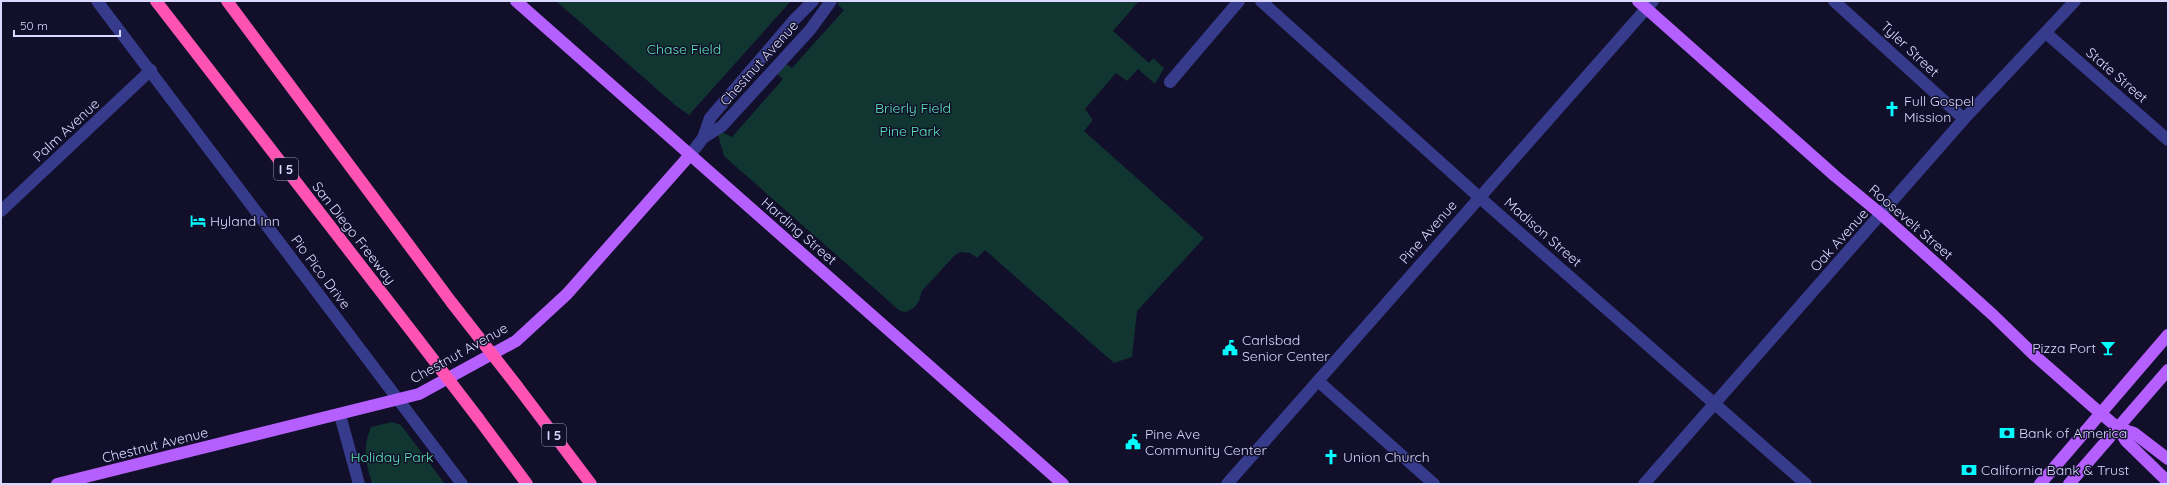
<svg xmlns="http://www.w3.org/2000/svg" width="2169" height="485" font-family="Quicksand,sans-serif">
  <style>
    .green { fill: #113531 }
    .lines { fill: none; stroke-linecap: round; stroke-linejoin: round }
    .minor { stroke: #373b8c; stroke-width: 12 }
    .major { stroke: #b65fff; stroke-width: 12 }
    .highway { stroke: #ff53b3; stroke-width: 12 }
    .highway-bridge { stroke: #ff53b3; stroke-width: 12 }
    .labels { text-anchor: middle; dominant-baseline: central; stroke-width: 3; stroke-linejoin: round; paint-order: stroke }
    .shield { fill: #110f2a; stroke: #9d9cbf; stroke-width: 1 }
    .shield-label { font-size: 13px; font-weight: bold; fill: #d9d8ff }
    .park-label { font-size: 14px; fill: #5ce8b9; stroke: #110f2a }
    .street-label { font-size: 14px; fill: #d9d8ff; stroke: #110f2a }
    .poi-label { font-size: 14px; fill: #d9d8ff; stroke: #110f2a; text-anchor: start }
  </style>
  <rect width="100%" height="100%" fill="#110f2a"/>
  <g class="green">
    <path d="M556,1h235l-102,114 -14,-10z"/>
    <path d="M839,1h300l-26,30 36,32 4,-5 11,10 -9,16 -17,-15 -11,12 -11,-8 -31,36 8,11 -9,11 120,107 -67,73 -5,46 -18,6 -129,-113 -8,8 -7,-5 -10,-1 -6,4 -32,35 -3,10 -5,7 -8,4 -6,-1 -176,-155 -6,-21 4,-3 10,5 51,-58 -6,-5 9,-10 6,4 52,-58 -6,-5z"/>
    <path d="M392,422l9,3 44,59h-73c-6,-23 -10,-34 -1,-57z"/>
  </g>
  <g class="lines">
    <g class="minor">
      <path d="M97,1l365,483"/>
      <path d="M1261,1l218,196 327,287"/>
      <path d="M1834,1l130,118"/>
      <path d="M2046,33l122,107"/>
      <path d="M1170,82l69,-81"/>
      <path d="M703,138l19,-12 88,-96 21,-29"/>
      <path d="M690,155l13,-17 7,-20 85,-99 18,-18"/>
      <path d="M1,211l150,-141"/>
      <path d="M1318,381l116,103"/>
      <path d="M340,415l19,69"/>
      <path d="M1227,484l426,-483"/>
      <path d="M1644,484l320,-365 111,-118"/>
    </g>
    <g class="major">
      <path d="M516,1l547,483"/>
      <path d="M1638,1l197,175 47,39 111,100 40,39 58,51 27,23 16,5 34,26"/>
      <path d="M2118,428l8,13 42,41"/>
      <path d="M57,484l362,-90 97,-53 51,-47 123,-139"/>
      <path d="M2040,484l128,-149"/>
      <path d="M2069,484l99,-114"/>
    </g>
    <g class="highway">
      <path d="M156,1l260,336"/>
      <path d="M227,1l225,302"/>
      <path d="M517,386l74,98"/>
      <path d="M478,418l49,66"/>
    </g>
    <g class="highway-bridge">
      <path d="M452,303l65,83"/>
      <path d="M416,337l62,81"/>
    </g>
  </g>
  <defs>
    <symbol id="church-bare" viewBox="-9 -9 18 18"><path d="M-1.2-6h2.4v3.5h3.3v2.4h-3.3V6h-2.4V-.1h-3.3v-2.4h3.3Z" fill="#04faff" stroke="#110f2a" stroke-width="2.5" paint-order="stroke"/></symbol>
    <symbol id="hotel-bare" viewBox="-9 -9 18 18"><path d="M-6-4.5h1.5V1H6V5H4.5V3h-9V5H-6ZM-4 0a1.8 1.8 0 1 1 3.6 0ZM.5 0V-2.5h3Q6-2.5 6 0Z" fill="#04faff" stroke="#110f2a" stroke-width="2.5" paint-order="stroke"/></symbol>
    <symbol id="civic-bare" viewBox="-9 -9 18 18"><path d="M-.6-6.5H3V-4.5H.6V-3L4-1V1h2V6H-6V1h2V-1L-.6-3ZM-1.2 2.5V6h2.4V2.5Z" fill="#04faff" stroke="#110f2a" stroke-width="2.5" paint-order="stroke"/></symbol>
    <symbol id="bar-bare" viewBox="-9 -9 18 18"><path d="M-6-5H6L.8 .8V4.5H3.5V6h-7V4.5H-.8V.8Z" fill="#04faff" stroke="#110f2a" stroke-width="2.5" paint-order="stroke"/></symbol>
    <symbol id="bank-bare" viewBox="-9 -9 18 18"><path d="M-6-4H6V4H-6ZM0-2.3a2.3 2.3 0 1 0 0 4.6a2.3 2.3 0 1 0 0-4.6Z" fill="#04faff" stroke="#110f2a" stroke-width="2.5" paint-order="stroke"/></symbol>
  </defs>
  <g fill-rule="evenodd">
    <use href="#church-bare" x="1881" y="98" width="22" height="22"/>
    <use href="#hotel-bare" x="187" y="210" width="22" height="22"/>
    <use href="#civic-bare" x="1219" y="337" width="22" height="22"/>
    <use href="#bar-bare" x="2097" y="337" width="22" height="22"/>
    <use href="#bank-bare" x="1996" y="422" width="22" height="22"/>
    <use href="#civic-bare" x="1122" y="431" width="22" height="22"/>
    <use href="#church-bare" x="1320" y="446" width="22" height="22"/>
    <use href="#bank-bare" x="1958" y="459" width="22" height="22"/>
  </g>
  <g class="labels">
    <g class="shield">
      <rect x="274" y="158" width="24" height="22" rx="3"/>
      <rect x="542" y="424" width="24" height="22" rx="3"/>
    </g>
    <g class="shield-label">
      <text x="286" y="169">I 5</text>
      <text x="554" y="435">I 5</text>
    </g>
    <g class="park-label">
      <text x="684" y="49">Chase Field</text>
      <text x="913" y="108">Brierly Field</text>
      <text x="910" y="131">Pine Park</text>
      <text x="392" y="457">Holiday Park</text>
    </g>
    <g class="street-label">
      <text transform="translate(1910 49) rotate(43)">Tyler Street</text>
      <text transform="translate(759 63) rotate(-48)">Chestnut Avenue</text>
      <text transform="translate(2117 75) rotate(41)">State Street</text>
      <text transform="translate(66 130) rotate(-43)">Palm Avenue</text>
      <text transform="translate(1911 222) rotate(41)">Roosevelt Street</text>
      <text transform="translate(799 231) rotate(41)">Harding Street</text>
      <text transform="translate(1428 232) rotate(-49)">Pine Avenue</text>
      <text transform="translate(1543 232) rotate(41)">Madison Street</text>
      <text transform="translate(354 233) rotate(52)">San Diego Freeway</text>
      <text transform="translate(1839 240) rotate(-48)">Oak Avenue</text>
      <text transform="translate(321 272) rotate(53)">Pio Pico Drive</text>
      <text transform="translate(459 353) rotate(-29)">Chestnut Avenue</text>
      <text transform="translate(155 445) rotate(-14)">Chestnut Avenue</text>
    </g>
    <g class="poi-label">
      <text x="1904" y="101">Full Gospel<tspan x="1904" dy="16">Mission</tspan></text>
      <text x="210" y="221">Hyland Inn</text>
      <text x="1242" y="340">Carlsbad<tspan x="1242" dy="16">Senior Center</tspan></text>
      <text x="2096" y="348" text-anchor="end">Pizza Port</text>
      <text x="2019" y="433">Bank of America</text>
      <text x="1145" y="434">Pine Ave<tspan x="1145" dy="16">Community Center</tspan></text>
      <text x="1343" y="457">Union Church</text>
      <text x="1981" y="470">California Bank &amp; Trust</text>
    </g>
  </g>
  <rect width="2169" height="485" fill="none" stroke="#d9d8ff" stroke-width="4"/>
  <path d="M14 30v6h106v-6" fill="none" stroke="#d9d8ff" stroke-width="2"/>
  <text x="20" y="30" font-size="12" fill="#d9d8ff" stroke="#110f2a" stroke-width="3" paint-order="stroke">50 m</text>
</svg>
